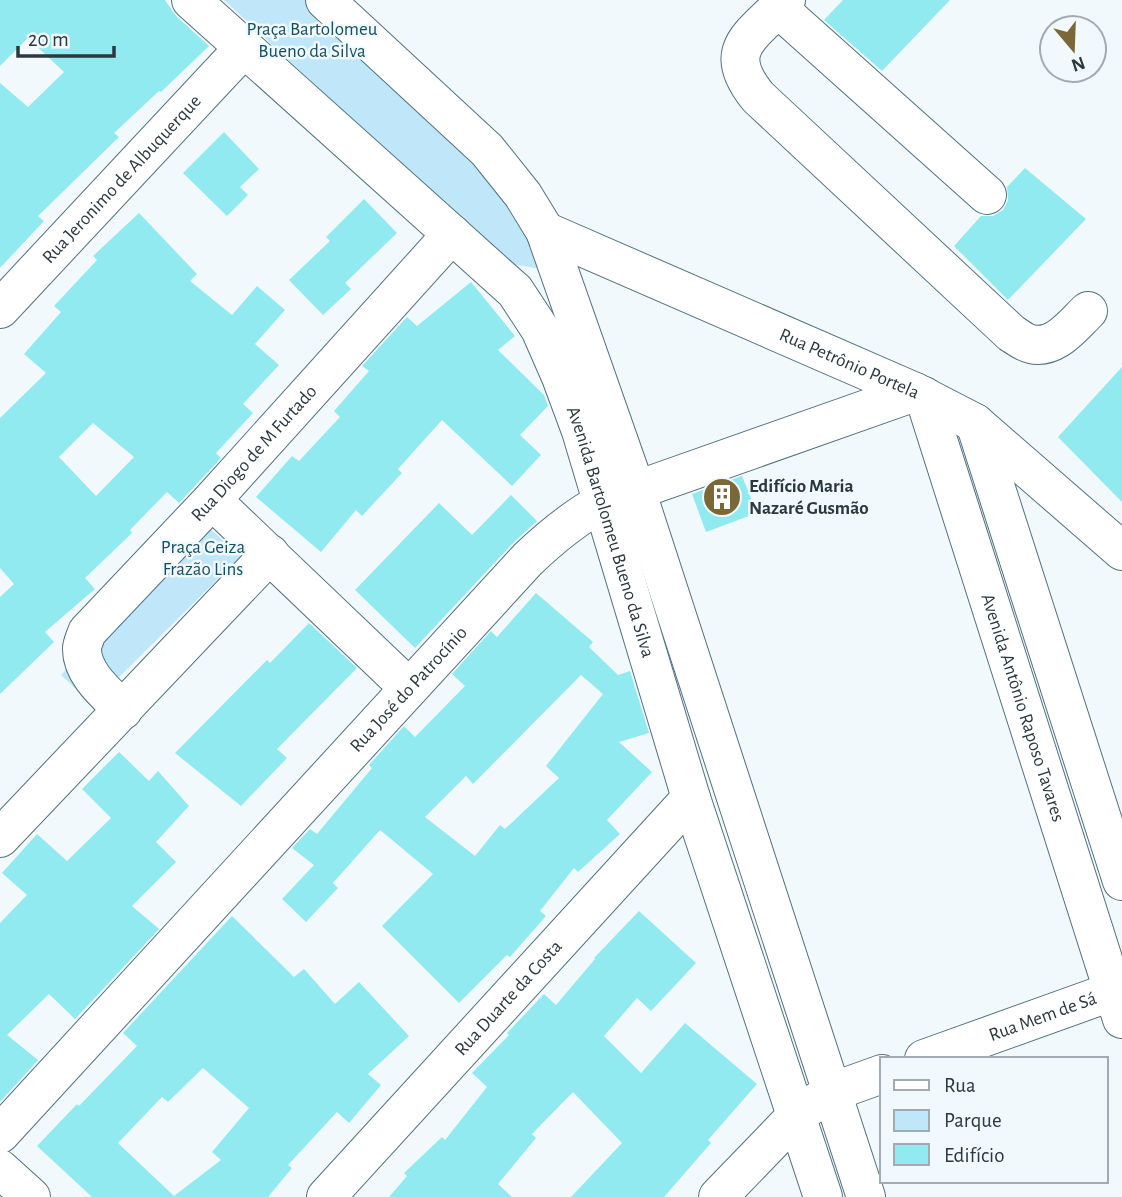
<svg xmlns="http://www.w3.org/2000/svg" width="1122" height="1197" font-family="'Alegreya Sans',sans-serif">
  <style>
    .green { fill: #bfe7f9 }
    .building { fill: #91eaef; fill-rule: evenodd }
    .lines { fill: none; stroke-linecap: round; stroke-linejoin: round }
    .minor-casing { stroke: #53717f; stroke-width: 40 }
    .minor { stroke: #fff; stroke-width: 38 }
    .labels { text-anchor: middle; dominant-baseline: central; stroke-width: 5; stroke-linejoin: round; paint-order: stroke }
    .park-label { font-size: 19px; fill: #135066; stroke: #f2f9fc }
    .street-label { font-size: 19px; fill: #2b383e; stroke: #f2f9fc }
    .poi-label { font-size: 19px; font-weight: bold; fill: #2b383e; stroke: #f2f9fc; text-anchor: start }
  </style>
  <rect width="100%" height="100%" fill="#f2f9fc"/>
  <g class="green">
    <path d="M224,0h91l189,177 47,94 -44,-8z"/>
    <path d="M201,521l40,35 -149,148 -31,-29z"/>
  </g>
  <g class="building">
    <path d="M0,0h165l11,16 33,30 -48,46 -2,-1 -45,42 5,4 -81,79 6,5 -44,47v-185l28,24 36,-35 -36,-34 -28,28z"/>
    <path d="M843,0h107l-68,71 -58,-51z"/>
    <path d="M224,132l35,37 -19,18 8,8 -21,21 -44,-43z"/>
    <path d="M1025,168l61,51 -78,81 -54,-54 27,-30h12l10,-6 5,-10 -1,-13z"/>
    <path d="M364,199l33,34 -52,50 6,6 -28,26 -34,-35 41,-39 -4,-4z"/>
    <path d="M139,213l58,61 -7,7 42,34 25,-29 28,24 -30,34 24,21 -36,39 10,9 -37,40 5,5 -42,45 -12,-11 -37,38 2,3 -47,45 10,11 -50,43 9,10 -54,52v-97l14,-13 -14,-16v-150l46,-45 -22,-19 37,-42 -7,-6 43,-46 -4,-4zM93,423l41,34 -38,39 -37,-39z"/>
    <path d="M471,282l44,54 -17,14 46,45 4,11 -28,29 21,20 -29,31 -70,-66 -44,49 4,4 -40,43 -6,-6 -35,42 -65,-55 36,-41 7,5 41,-44 -6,-6 35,-40 -7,-5 45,-49 10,9z"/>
    <path d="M1122,367v135l-64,-65z"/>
    <path d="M742,476l15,37 -51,19 -14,-38z"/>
    <path d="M511,495l26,26 -25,23 -97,104 -60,-58 84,-87 33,32z"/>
    <path d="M536,593l57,49 -4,5 29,28 12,-4 19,62 -30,9 33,30 -45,48 13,14 -42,38 -4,-4 -34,43 6,5 -36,41 -3,-2 -48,48 -77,-77 51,-52 -53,-44 -47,53 5,5 -32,34 -24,-23 32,-34 -22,-17 18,-19 7,5 55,-66 -3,-3 35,-39 11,11 50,-51 -13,-12 39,-43 6,6zM581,675l22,19 -57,72 13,12 -54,51 -5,-4 -25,31 -50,-39 41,-41 7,8z"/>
    <path d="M309,623l48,45 -80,81 10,9 -46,48 -66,-53 92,-93 3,3z"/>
    <path d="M119,752l30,29 9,-10 31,35 -33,36 20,20 -44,44 27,23 -84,90 -26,-25 -42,41 31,25 -38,42v-179l27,-28 -25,-22 35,-39 30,27 44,-43 -29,-29z"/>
    <path d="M639,911l57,52 -45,48 -14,-13 -33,38 37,37 44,-50 72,61 -49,56 3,3 -47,54h-93l51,-54 -49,-51 -41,42 4,4 -38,46 14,13h-123l18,-21 -3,-3 38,-36 3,3 42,-53 -15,-14 37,-38 -2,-2 37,-39 12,11 39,-46 -1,-1z"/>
    <path d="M232,916l62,61 10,-8 31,35 24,-22 50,54 -41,38 13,11 -32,38 -12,-11 -49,53 4,3 -24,29h-176l-55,-51 40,-42 2,2 58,-60 -14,-13zM203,1068l46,40 -37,44 9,8 -47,36 -56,-53 44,-46 6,5z"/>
  </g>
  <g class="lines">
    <defs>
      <g id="minor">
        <path id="s1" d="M191,0l324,291 25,38 21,48 20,54 110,367 132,399"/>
        <path d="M325,0l162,150 36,45 22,36 91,259 230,707"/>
        <path d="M786,0c-34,36 -67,49 -28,97l253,236c6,4 14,10 20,11 24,6 42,-19 57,-33"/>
        <path d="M778,8l209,187"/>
        <path id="s2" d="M545,231l370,161 60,31 147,128"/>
        <path id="s3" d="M0,309l244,-261"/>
        <path id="s4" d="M924,396l198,623"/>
        <path d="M975,423l147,458"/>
        <path d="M212,500l197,188"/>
        <path id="s5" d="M123,710c-16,-16 -42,-37 -41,-62 0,-4 4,-12 5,-16l125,-132 240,-266"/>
        <path d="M0,838l270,-284"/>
        <path id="s6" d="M924,1059l198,-71"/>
        <path id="s7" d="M0,1134l528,-575c24,-23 46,-41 75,-57l312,-110"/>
        <path d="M0,1169l31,28"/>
        <path id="s8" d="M326,1197l365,-399"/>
        <path d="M718,1197l80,-83 34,-22 50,-18"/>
      </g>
    </defs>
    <use href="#minor" class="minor-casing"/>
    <use href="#minor" class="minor"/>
  </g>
  <defs>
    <symbol id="building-disc" viewBox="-11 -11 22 22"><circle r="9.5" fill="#7a6836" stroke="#f2f9fc"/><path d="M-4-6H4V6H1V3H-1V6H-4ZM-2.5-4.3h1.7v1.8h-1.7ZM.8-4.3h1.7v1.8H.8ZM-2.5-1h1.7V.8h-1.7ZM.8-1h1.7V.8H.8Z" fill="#fff"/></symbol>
  </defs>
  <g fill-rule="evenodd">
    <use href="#building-disc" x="700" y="475" width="44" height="44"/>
  </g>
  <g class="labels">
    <g class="park-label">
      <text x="312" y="29">Praça Bartolomeu<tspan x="312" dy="22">Bueno da Silva</tspan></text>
      <text x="203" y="547">Praça Geiza<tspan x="203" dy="22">Frazão Lins</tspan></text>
    </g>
    <g class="street-label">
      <text stroke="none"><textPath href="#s3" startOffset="178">Rua Jeronimo de Albuquerque</textPath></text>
      <text stroke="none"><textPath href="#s2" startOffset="332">Rua Petrônio Portela</textPath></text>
      <text stroke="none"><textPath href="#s5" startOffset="338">Rua Diogo de M Furtado</textPath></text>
      <text stroke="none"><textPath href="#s1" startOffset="696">Avenida Bartolomeu Bueno da Silva</textPath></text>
      <text stroke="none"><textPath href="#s7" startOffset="604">Rua José do Patrocínio</textPath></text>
      <text stroke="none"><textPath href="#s4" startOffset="327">Avenida Antônio Raposo Tavares</textPath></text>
      <text stroke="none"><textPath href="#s8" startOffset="270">Rua Duarte da Costa</textPath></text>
      <text stroke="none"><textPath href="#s6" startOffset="126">Rua Mem de Sá</textPath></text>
    </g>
    <g class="poi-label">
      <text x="749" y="486">Edifício Maria<tspan x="749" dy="22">Nazaré Gusmão</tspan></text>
    </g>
  </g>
  <rect x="880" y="1057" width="228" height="126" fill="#f2f9fc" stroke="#a2acb0" stroke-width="2"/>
  <rect x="894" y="1080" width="35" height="10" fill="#ffffff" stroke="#a2acb0" stroke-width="2"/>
  <text x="944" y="1092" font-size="21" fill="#2b383e">Rua</text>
  <rect x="894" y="1110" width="35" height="21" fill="#bfe7f9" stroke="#a2acb0" stroke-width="2"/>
  <text x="944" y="1127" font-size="21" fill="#2b383e">Parque</text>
  <rect x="894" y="1144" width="35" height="21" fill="#91eaef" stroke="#a2acb0" stroke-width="2"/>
  <text x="944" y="1162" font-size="21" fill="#2b383e">Edifício</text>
  <g transform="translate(1073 49) rotate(161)"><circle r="33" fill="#f2f9fc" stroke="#a2acb0" stroke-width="2"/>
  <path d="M0-5L12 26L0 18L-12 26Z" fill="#7a6836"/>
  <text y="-10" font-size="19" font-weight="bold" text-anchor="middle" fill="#2b383e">N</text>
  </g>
  <path d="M18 46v10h96v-10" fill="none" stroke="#2b383e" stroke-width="3.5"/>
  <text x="28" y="46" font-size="21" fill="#2b383e" stroke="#f2f9fc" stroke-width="5" paint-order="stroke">20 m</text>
</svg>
